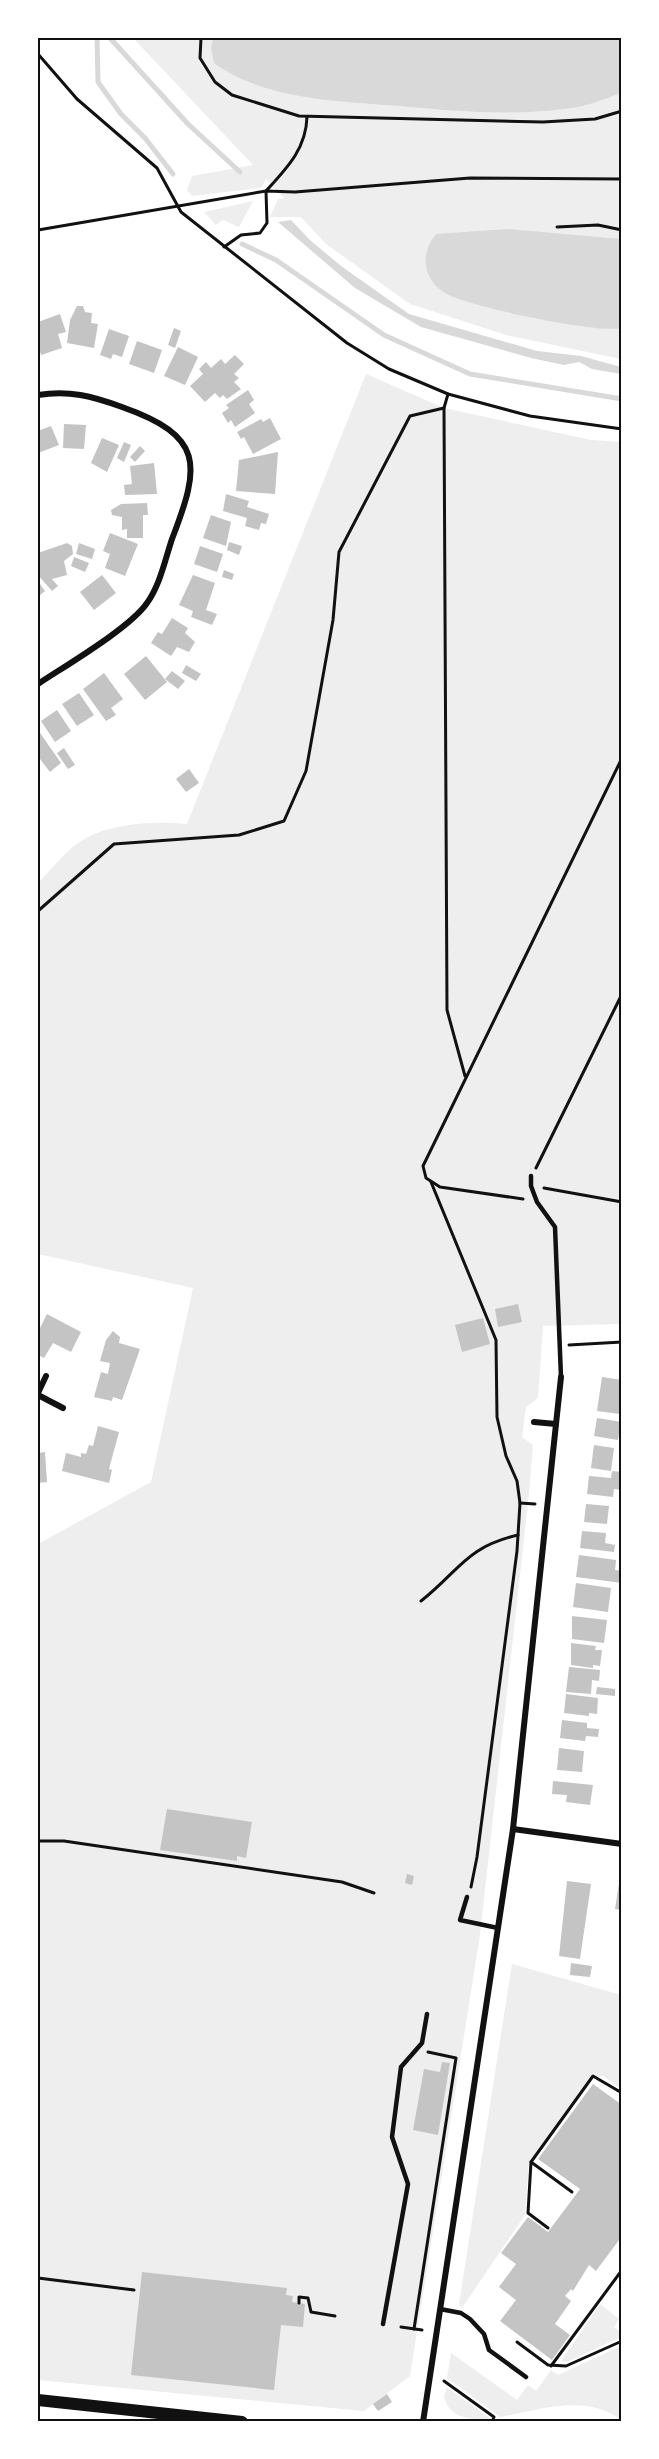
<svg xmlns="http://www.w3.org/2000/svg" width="659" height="2459" font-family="Helvetica,sans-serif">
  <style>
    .green { fill: #eee }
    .water { fill: #d9d9d9 }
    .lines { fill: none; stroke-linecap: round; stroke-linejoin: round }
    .stream { stroke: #d9d9d9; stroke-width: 5 }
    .building { fill: #c4c4c4 }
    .path { stroke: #111; stroke-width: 3 }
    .service { stroke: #111; stroke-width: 4.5 }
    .minor { stroke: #111; stroke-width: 6 }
    .secondary { stroke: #111; stroke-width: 12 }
    .neatline { fill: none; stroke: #111; stroke-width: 2 }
  </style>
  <rect width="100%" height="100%" fill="#fff"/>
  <g class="green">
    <path d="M133,38h488v321l-115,-24 -96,-31 -84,-60 -25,-27h-31l8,-18 6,-1 -18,-19 -5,9 -69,8 -5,-6 5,-14 61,-11z"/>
    <path d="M253,201l-14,26 -16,-7 -7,5 -12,-13z"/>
    <path d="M366,374l78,34 147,32 30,2v882l-78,2 -5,72 -12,9 -4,30 11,8 -4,49 -49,441 -70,441 -46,35 -326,-31v-836l113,-62 42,-194 -155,-34v-371c14,-14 30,-36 48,-45 29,-15 68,-17 101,-14z"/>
    <path d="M512,1964l109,31v94l-18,-13 -5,1 -5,-4 -64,89 -4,53 -63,93 -3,-4z"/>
    <path d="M600,2304l19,15 -5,8 7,5v5l-54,25 -6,-1z"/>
    <path d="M621,2346v74c-35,-27 -81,-10 -121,-3l-53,-39 4,-25 66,47 11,-15 8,6 15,-21 7,5z"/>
    <path d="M447,2387l44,32 -2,2c-20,-3 -39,-2 -45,-24z"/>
  </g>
  <g class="water">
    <path d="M213,38h408v55c-18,7 -37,14 -57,16 -55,7 -110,2 -165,-3 -61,-5 -134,-6 -185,-43l-3,-15z"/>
    <path d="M291,220l19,20 31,26 68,48 128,37 44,5 40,11v7l-29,-5 -13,-7 -15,3 -33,-7 -110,-31 -66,-39 -77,-66z"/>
    <path d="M507,229l114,10v89c-22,6 -156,-22 -176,-35 -23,-15 -25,-39 -9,-59z"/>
  </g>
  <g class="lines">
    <g class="stream">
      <path d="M97,38l1,44 23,32 24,24 28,36"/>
      <path d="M110,38l78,86 52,48"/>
      <path d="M242,244l34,16 108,75 86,39 152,25"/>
    </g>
  </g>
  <g class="building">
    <path d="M77,306h6l2,6 7,1 -1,10 7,1 -4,24 -27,-5 3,-23z"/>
    <path d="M60,314l6,18 -8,2 4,14 -21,7 -3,-11v-22z"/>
    <path d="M174,328l7,3 -6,17 -7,-3z"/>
    <path d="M109,329l20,7 -7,21 -9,-3 -2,5 -11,-4z"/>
    <path d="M137,341l25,9 -8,23 -25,-9z"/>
    <path d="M178,347l20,10 -13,28 -21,-9z"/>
    <path d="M235,355l9,9 -10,10 5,4 -5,4 7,7 -14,10 -4,-4 -3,3 -5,-5 -10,9 -15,-16 13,-12 -4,-5 7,-7 5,6 10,-9 4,5z"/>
    <path d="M248,390l6,10 -5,4 6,9 -20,14 -4,-7 -3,3 -6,-10 7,-5 -3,-3z"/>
    <path d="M270,418l11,21 -28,15 -9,-17 -3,2 -4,-7 24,-13 2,3z"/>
    <path d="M64,424l22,1 -2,24 -21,-1z"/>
    <path d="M51,426l8,19 -21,8v-22z"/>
    <path d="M102,438l17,7 -12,27 -16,-9z"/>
    <path d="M124,442l7,3 -7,17 -7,-4z"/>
    <path d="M140,446l5,5 -10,11 -5,-5z"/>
    <path d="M278,452l-3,42 -39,-3 3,-31z"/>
    <path d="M154,463l3,31 -32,1 -1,-10 8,-1 -2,-18z"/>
    <path d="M226,494l23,7 -2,6 22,7 -3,10 -5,-1 -2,7 -14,-4 2,-8 -24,-7z"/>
    <path d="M147,503l1,12h-5v23h-16v-9l-5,1v-13l-10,-2 -1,-5 10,-6z"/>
    <path d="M211,515l20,7 -5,24 -23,-8z"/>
    <path d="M110,533l28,11 -13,32 -20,-8 5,-14 -7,-3z"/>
    <path d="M229,542l13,4 -3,9 -12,-5z"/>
    <path d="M67,543l5,3 1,8 -9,7 3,14 -15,4 6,7 -6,5 -14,-16v-22z"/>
    <path d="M79,543l16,6 -3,10 -16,-5z"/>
    <path d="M200,546l23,8 -6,18 -23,-8z"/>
    <path d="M74,557l15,6 -4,9 -14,-6z"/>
    <path d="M224,570l10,4 -2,6 -10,-3z"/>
    <path d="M102,575l14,18 -22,17 -14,-18z"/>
    <path d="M193,575l22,8 -9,27 11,4 -5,11 -21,-8 2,-6 -14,-6z"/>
    <path d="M38,581l7,10 -6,5 -1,-2z"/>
    <path d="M172,618l16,10 -3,5 10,9 -6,10 -12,-5 -6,9 -20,-13 7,-11 4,2z"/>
    <path d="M146,656l21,26 -22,18 -21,-26z"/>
    <path d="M186,665l15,9 -5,7 -14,-8z"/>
    <path d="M172,671l13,10 -7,8 -13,-10z"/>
    <path d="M104,673l19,26 -12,9 5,7 -10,6 -23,-32z"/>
    <path d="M79,693l15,22 -17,11 -15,-22z"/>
    <path d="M57,710l14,21 -16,11 -14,-21z"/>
    <path d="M38,730l23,33 -11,9 -10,-13 -2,1z"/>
    <path d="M64,748l11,17 -7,4 -11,-16z"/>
    <path d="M189,769l10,14 -13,9 -10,-13z"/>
    <path d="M518,1304l4,18 -24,5 -3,-18z"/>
    <path d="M47,1314l34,18 -10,20 -18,-9 -9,15 -6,-3v-23z"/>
    <path d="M483,1318l7,26 -28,8 -7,-27z"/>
    <path d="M113,1331l7,6 -1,6 21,6 -18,51 -9,-3 -1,4 -18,-4 7,-25 7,2 2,-11 -10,-2 6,-21z"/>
    <path d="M602,1377l20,3 -2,34 -23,-3z"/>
    <path d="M597,1418l25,4v12l-3,-1 -1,7 -24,-4z"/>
    <path d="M98,1426l21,6 -10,37 3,1 -3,13 -47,-12 4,-18 15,4v-4l5,1 3,-9 4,1z"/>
    <path d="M594,1445l20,3 -3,23 -20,-3z"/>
    <path d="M45,1452l2,30 -9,1v-30z"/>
    <path d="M612,1471l10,1v18l-8,-1 -1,8 -26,-3 2,-18 22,2z"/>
    <path d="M586,1504l23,2 -2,18 -23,-2z"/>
    <path d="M582,1531l24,2 -1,10 10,2 -1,7 -34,-4z"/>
    <path d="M579,1555l37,5 -1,10 7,1v12l-46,-6z"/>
    <path d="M576,1583l35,5 -3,24 -35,-5z"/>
    <path d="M572,1616l35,4 -3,23 -32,-4z"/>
    <path d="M571,1643l25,3 -1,4h7l-2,16 -7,-1v3l-22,-3z"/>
    <path d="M569,1667l31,3 -1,11 -7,-1 -1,14 -25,-2z"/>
    <path d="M597,1687l18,2v7l-19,-2z"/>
    <path d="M566,1694l32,4 -1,16 -8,-1v3l-25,-3z"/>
    <path d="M562,1720l25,3v5l12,1 -1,8 -12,-1 -1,5 -25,-3z"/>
    <path d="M559,1748l25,3 -2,21 -25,-2z"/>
    <path d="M553,1781l40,4 -3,20 -24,-3 1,-7 -15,-1z"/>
    <path d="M167,1809l85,13 -6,36 -9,-2v5l-77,-11z"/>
    <path d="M407,1874l7,2 -2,9 -7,-2z"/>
    <path d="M620,1877h2v33l-7,-1z"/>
    <path d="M567,1881l24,3 -11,75 -21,-3z"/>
    <path d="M571,1963l21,3 -2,11 -20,-2z"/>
    <path d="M442,2062l8,1 -12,72 -25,-5 11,-61 16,3z"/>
    <path d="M593,2084l29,21v131l-26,35 -7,-6 -16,26 -2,-2 -6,7 6,5 -16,23 15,11 -18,25 -52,-39 16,-21 -17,-13 17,-23 -15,-11 27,-36 20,15 32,-43 -42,-30z"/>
    <path d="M142,2272l145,16 -1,7 7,1 -1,6 13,2 -2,23 -22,-2 -7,65 -143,-15z"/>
    <path d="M387,2394l5,8 -14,9 -5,-7z"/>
  </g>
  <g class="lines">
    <g class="path">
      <path d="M201,38l-1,20 15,24 17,13 67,21 244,6 52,-3 27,-8"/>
      <path d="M38,54l39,45 80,69 24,44 166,131 42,26 59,25 82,22 92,13"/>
      <path d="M557,227l41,-2 24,5"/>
      <path d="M38,230l228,-39 29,1 175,-14 152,1"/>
      <path d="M224,247l17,-12 19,-2 7,-10 -1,-32c21,-23 40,-42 41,-74"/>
      <path d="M448,394l-4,14 3,602 18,66"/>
      <path d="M38,911l76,-67 125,-9 45,-14 22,-50 27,-151 6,-68 71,-136 34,-8"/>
      <path d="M536,1168l86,-174"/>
      <path d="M431,1182l65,158 1,77 9,39 11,25 3,22 -3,48 -40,306 -6,30"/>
      <path d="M544,1188l78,14"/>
      <path d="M523,1199l-83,-12 -14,-9 -3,-12 199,-408"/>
      <path d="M569,1345l53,-3"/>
      <path d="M520,1503l15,1"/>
      <path d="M421,1601c39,-31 45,-54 97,-66"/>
      <path d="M38,1841h26l278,41 32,11"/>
      <path d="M531,2162l-3,51 20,15"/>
      <path d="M572,2192l-41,-30 62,-86 29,17"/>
      <path d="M38,2278l96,12"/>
      <path d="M299,2303v-6l9,1 3,14 24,4"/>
      <path d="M401,2327l21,3"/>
      <path d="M414,2329l42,-271 -28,-6"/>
      <path d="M517,2342l31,23 18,1 56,-25"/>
      <path d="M551,2366l71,-96"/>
      <path d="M444,2381l50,36 -2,5"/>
    </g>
    <g class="service">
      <path d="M531,1176v10l6,16 18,25 6,150"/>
      <path d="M467,1897l-7,23 38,8"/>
      <path d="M440,2309l21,4 9,6 14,15 5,16 37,27"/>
      <path d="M383,2324l25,-140 -16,-47 9,-70 21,-24 5,-29"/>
    </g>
    <g class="minor">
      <path d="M38,395c31,-5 54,1 84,12 82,29 79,57 50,132 -7,21 -12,46 -25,64 -17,25 -82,63 -109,81"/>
      <path d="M38,1393l8,-17"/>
      <path d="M38,1395l25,13"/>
      <path d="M534,1422l22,2"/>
      <path d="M513,1829l109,15"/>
      <path d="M423,2422l90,-593 48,-452"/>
    </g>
    <path class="secondary" d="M38,2400l204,22"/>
  </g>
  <rect width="659" height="2459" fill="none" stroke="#ffffff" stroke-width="78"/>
  <rect x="39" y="39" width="581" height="2381" class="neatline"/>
</svg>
